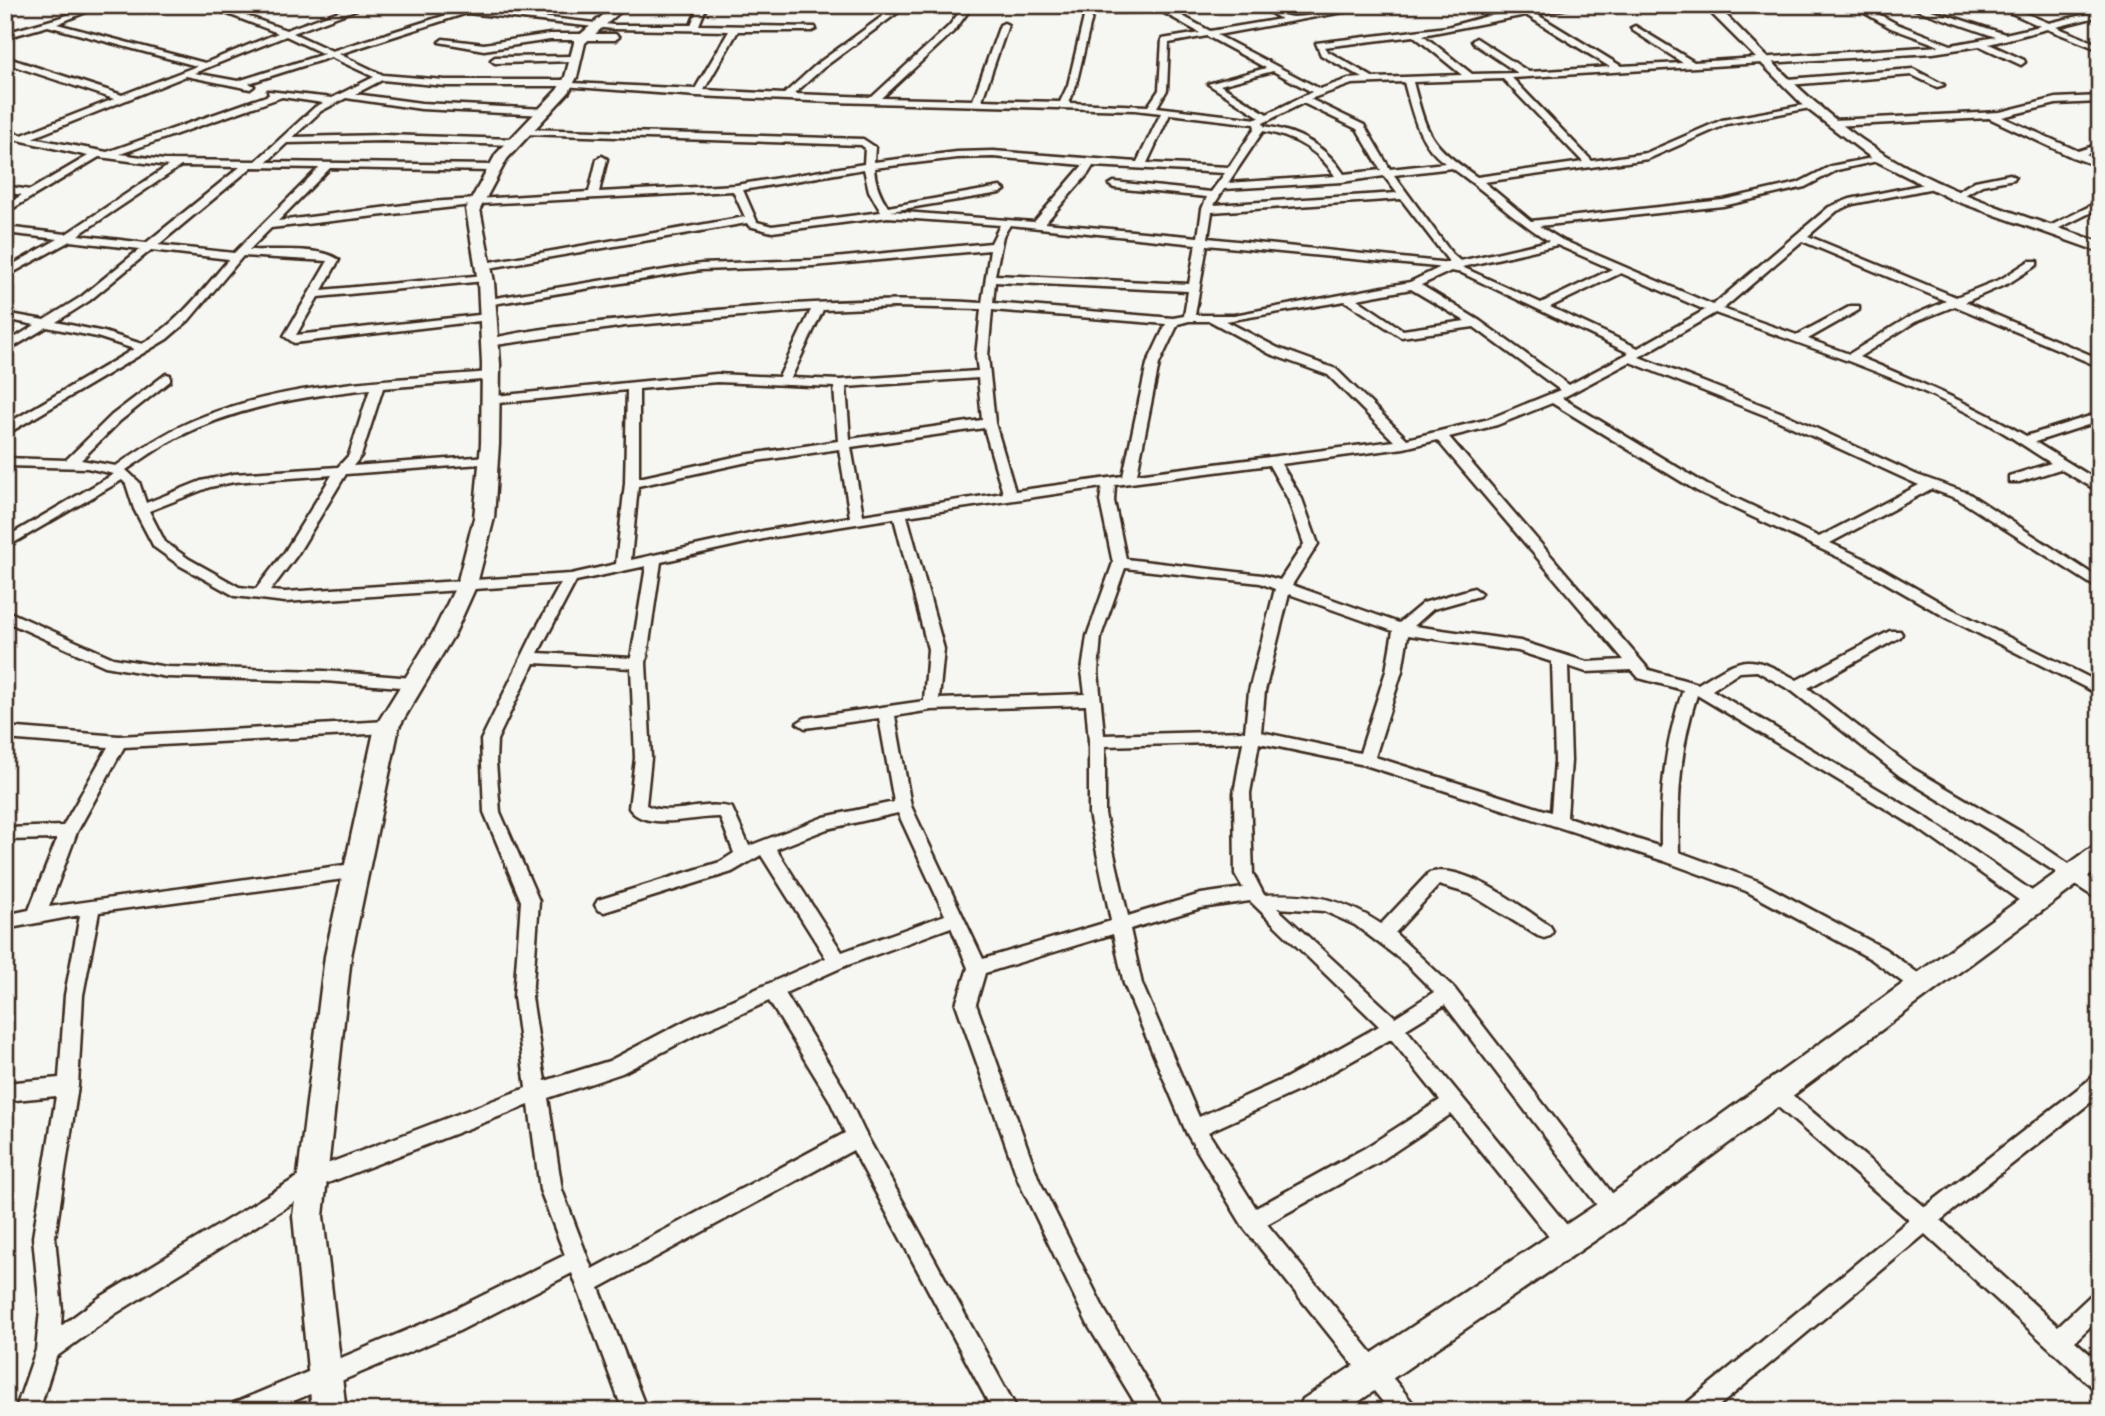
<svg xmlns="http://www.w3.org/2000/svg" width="2105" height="1416" font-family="Caveat,sans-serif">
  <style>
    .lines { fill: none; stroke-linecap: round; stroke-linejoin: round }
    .street-casing { stroke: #3b2a1e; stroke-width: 5 }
    .secondary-casing { stroke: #3b2a1e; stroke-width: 5 }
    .street { fill: #f6f6f2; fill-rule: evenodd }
    .secondary { fill: #f6f6f2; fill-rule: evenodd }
  </style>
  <rect width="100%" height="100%" fill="#f6f6f2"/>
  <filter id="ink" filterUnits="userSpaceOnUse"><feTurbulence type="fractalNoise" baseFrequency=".0143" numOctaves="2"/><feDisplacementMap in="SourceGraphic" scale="14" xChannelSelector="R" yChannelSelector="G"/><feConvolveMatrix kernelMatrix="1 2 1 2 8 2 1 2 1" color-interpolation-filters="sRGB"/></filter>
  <g filter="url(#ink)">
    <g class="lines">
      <defs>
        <g id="street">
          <path d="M5,5h9l-9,4z"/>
          <path d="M91,5h12l-46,19 148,39 73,-30 -74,-28h12l70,25 70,-25h12l-75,28 39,18 143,-45 3,4 135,15h78l8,-20h8l-8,20 116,2 1,2 -4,2h-74l-34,59 80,4 33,-30 81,-59h10l-85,63 -29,26 78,3 77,-71 16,-21h8l-18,25 -73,68 91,2 27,-75 4,-2 4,2 -26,75 78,2 8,-17 17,-72 -112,-8 117,4 72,-4 48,26 71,-12 -24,-14c14,0 24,12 36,12 30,-1 59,-12 89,-12l-165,30 103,54 28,-10 15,-1 -42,-23 -5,-12 131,-16 41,-11 39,-6 58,-5 -49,9 85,52 62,-3 -51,-33 -1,-2 4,-2 59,36 246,-16 -49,-18 -40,-23h10l36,19 54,21 45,-8 -93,-32h13l89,29 35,-8 -46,-21h11l44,18 51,-12v5l-44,11 44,18v5l-53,-21 -58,15 35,16 1,2 -4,3 -41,-19 -47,7 -421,25 80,83 54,-8 76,-33 93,-17 5,3 -93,18 -79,35 -164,23 47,39 192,-21 75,-17 33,-17 51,-10v4l-45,10 -32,17 -82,19 -184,20 23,14 151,65 116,-98 21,-8 85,-17 4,1v4l-86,17 -16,7 -29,25 148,61 45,-18 28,-18h8v4l-28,18 -44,19 135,57v8l-145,-61 -40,16 -56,35c57,24 114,47 167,79l74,-23v8l-65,21 65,40v10l-40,-23 -41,13h-10v-6l42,-13c-24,-15 -48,-32 -73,-45 -83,-44 -175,-73 -263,-105l-76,44 146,57 132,61 51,18 132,86v11l-142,-91 -27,-10 -101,54 33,15 89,51 148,74v12l-158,-80 -89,-51 -156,-73 -145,-88 -55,22 -48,12 200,233 49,14c47,-29 50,-31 99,-4l93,-49h10l2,3 -2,3 -92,51 104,80 114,67 74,50v16l-86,-56 -114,-69 -108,-85 -35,-20 -17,1 -28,18 216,129 114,79 3,5 -3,5 -6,2 -6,-2 -114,-81 -219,-132c-17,52 -20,103 -18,157l79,29 127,68 45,33 2,5 -2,5 -7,3 -7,-3 -45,-33 -125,-68 -82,-30 -299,-96 -106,-22 -9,50 3,81 11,21c47,-2 77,3 117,29l48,-51c35,-11 93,34 121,53l3,5 -3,5 -6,2 -6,-2 -68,-42 -31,-9 -44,48 59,55 171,222 -3,7 -8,3 -8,-3 -161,-212 -39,24 169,206 3,7 -3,7 -8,3 -8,-3 -108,-135 -72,48 -112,62 146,179 4,8h-27l-146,-183 -57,-94 -63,-150 -11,-50 -128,39 -9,31 63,176 66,131 60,100h-25l-51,-84 -70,-145 -63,-178 12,-36 -17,-41 -106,39 -60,27 58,94 21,44 154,280h-25l-140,-261 -254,138 48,123h-24l-51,-138 -113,58 -189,80h-40l4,-8 209,-88 122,-60 -25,-65 -11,-85 -209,81 -205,128 -59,43 -17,54h-24l21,-61 4,-40 -7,-73 23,-141 -51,5v-18l54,-5 6,-83 15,-80 -75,14v-14l24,-5 28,-71 -52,1v-12l58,-2 45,-79 -103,-8v-12l114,9 268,-15 8,6 -8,6 -263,14 -47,85 -28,75 310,-44 6,2 3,5 -3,5 -6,2 -260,35 -16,83 -5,91 -23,151 7,73 -1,16 38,-28 207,-126 220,-84 -12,-91 7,-96 -37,-89 -3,-72 52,-106 28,-51 -276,19 -50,-6 -56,-31 -25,-18 -20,-38 -8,-25 -4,-4 -117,68v-10l109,-64 -27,-6 -82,-2v-8l61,2 46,-45 54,-41 4,1v6l-50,40 -39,39 35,6c28,-20 56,-38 88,-50 91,-35 191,-36 286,-44l4,1v6l-111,9 -22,68 -8,10 136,-10 7,4 -2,3 -148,11 -49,81 -27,36 15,1 286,-18 45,-10 9,-81 2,-93 -138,14 -4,-1v-6l232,-23 62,3 32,-67 -186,16 -136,20 -4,-2v-4c53,-13 109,-17 163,-23 110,-12 222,-21 334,-14l8,-53 -177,16 -112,4 -214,35 -4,-1v-4l218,-36 112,-4 178,-17 9,-18 -112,-8 -116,15 -23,-6 -2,-3 -264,46 -5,-3 1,-2 266,-47 -12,-26 -253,13 -209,24 -22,22c23,1 73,-4 90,10l-17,30 163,-15 6,3 -6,3 -167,16 -22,38 192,-21 6,3 -6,3 -194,23 -10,-7 44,-75 -85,-5 -54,64 -22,19 -162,96v-10l129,-76 -37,-12 -50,-10 -42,25v-8l30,-19 -30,-6v-6l39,7 37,-23 59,-48 -70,-8 -65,36v-8l53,-30 -53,-6v-6l61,7 102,-68 -69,-9 -94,56v-8l17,-10 -17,-3v-6l25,4 58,-34 -83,-19v-6l17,4 92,-36 -109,-36v-6l117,38 75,-29 -149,-40 -43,12v-5l57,-16zM1161,11l39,22 -38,6 -3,51 -11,16 -79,-3 7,-18 17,-72zM467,13l146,16 116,2 -34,58 -123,-6 -4,-3h-123l-62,-5 -44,-21zM1526,15l84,52 -81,5 -53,-34 -4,3 1,2 45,30 -46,1 -49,-39zM286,36l38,18 -86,27 -44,-8zM1207,36l59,32 -58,16 52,33 -3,2 -100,-12 10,-17 2,-47zM1414,36l48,39 -88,3 -47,-27 -3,-4zM331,57l43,20 -42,21 -64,-7 1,4 -162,57 -75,-14 154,-62 64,13 4,-3 -5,-3zM1273,71l39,21 -45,22 -47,-29zM1503,79l80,83 -106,15c-48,-34 -49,-39 -64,-95zM382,80l63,6h118l134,10 135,6 303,8 26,3 -24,49 -144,-11 -36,1 -83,10 1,-15 -12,-8 -336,-10 -3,1v4l337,11 4,3 -1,16 -128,21 -137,7 8,-33 -5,-3 -5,3 -8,33 -161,10 -150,19 52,-53 163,3 5,-3 -5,-3 -226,-3 20,-19 97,-2 131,4 5,-3 -5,-3 -131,-4 -91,2 28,-26 25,-13 75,11 125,6 5,-3 -5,-3 -125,-6 -66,-9zM1404,82c8,30 14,62 41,81l-55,6 -26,-44 -54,-26 42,-15zM282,97l41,6 -8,4 -59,54 -92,-1 -44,-6zM1303,103l54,26 24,41 -37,4c-18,-28 -47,-43 -80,-48l-1,-3zM1170,114l84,10 1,4 -26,39 -82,-4zM1263,131c29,5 56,19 72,45l-107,7zM993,157l90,8 -49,57 -143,-11 109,-18 5,-3 -5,-3 -112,20c-8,-12 -13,-24 -14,-39l83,-10zM181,166l59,1 -94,76 -68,-8zM1093,166l132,7 -14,19 -97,-10 -5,3 5,3 93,9 -5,12 -4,28 -153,-14 43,-49zM252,167l67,1 -85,85 -76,-8zM1452,168c33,23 62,51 97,73l-89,20 -8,-7 -58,-79zM864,169l5,22 12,21 -109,14 -15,-4 -14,-32zM1384,176l13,17 -183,12 10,-16 118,-7zM1401,199l49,64 -242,-25 4,-26zM1010,225l186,19 -7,40 -194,-9 8,-39zM1802,241l144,60 -39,17 -58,36 -41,-15 51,-29v-4h-8l-54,29 -74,-26zM1207,245l229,22 3,1 -29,14 -176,33h-39zM1557,245l55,24 -71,34 -79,-36zM151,250l78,9c-27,32 -51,64 -87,85l-38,-12 -48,-10 33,-21zM1451,271l11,2 167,80 -60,32 -89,-64 -59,-36zM1621,273l84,37 -67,38 -88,-41zM995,282l193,9 -4,25 -11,2 -180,-15zM1411,289l54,32 -62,9 -46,-31zM1345,301l56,36 73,-10 86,63 -71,29 -82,20 -71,-70 -58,-21 -52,-27zM894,307l87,2 -5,47 2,15 -138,9 -49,-2 32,-68zM992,310l174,14 -19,40 -24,112 -108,15 -20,-68 -7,-67zM1189,321h21l60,33 58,21 66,66 -257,33 22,-110 19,-40zM1630,362l147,58 142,65 -100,52 -112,-52 -145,-87zM978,378l4,42 -132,19 -4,-52zM717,382l117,5 4,54 -95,14 -104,23v-89zM370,389l-21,66 -11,12 -104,7 -33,7 -55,22 -7,-21 -13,-12c17,-11 33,-23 50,-32 61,-31 127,-42 194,-49zM984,428l19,65 -140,22 -12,-68zM1437,440l187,220 -37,2 -67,-21 -106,-15 19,-17 46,-13 2,-3 -7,-5 -51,15 -24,20 -107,-38 26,-41 -16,-45 -21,-35 123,-16zM839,449l11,68 -82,13 -137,30 7,-74 105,-23zM1269,465l19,34 16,45 -24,36 -18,-5 -136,-16 -12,-58 1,-16zM332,475l-48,78 -28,36 -17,-2 -50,-28 -24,-17 -16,-31 61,-24 24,-5zM1102,487l-2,14 13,62 -26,73 -5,35 3,23 -146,5 5,-50 -37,-133zM894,518l34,131 -4,52 -119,17 -8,5 8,5 74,-10 15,84 -70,15 -75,29 -17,-38c-28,-9 -60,10 -86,-3l5,-47 -5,-95 15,-101 107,-24zM646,566l-15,92 -93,-5 38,-72zM1125,568l135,15 15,6 -26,102 -4,40 -141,4 -6,-64 3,-35zM1289,594l104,37 -7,40 -26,82 -99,-21 4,-41zM1408,635l110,16 34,11 3,99 -4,51 -176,-55 27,-86zM534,663l97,5 4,90 -6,50c15,24 66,8 91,9l14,36 -14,9 -122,38 -3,5 3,5 6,2 128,-40 29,-17 65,103 -139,62 -78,41 -64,20 -13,-84 7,-96 -39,-89 -4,-50 1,-22zM1568,666l18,6 46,-2 7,8 44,12c-18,52 -23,102 -22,157l-94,-30 4,-56zM1086,705l3,36v73l22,107 -128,38 -72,-153 -16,-90 36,-6zM1243,742l-9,51 1,81 8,14 -42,6 -73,22 -23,-102v-68zM898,813l47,102 -103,37 -66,-103 51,-20zM1250,901l129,125 -93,52 -87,39 -57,-133 -12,-55 71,-21zM1277,908l47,3 31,14 50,38 29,29 -39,25zM769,1001l60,98 16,34 -253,136 -30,-79 -14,-92 74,-25 79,-41zM1391,1039l49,61 -75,48 -109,60 -48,-76 92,-42z"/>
          <path d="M550,34h65l4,3 -4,3h-65l-66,10 -45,-8 4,-3 41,5z"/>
          <path d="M574,56l4,3 -1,2 -82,2 -4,-3 4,-3z"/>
          <path d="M1913,69l31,16 -7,2 -25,-12 -124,10 -4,-3 4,-3z"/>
          <path d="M2100,96v6l-44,2 -54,13 76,34 22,-7v6l-14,4 14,6v7l-28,-10 -83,-39 -156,8 -5,-3 5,-3 167,-8 56,-14z"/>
          <path d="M2010,174l5,3 -1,2 -32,6 -21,12 -9,-2 23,-14z"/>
          <path d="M2100,201v7l-47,23 -9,-2z"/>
          <path d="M5,610l108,48 54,9 157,4 89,7 8,5 -8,5 -89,-7 -157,-4 -62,-11 -100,-45z"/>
          <path d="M2100,1075v20l-159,125 117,106 34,-32 8,-3v26l-25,24 25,22v27l-8,-3 -167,-153 -212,177h-30l4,-8 222,-183 -139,-120 -3,-6 3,-6 7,-3 7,3 141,119 168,-130z"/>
        </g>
        <g id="secondary">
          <path d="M615,5h13l-43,38 -8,34 -8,15 -62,67 -27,50 14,73 6,82 -1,80 -5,74 -17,66 -22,49 -56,94 -48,229 -28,260 23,195h-34l-19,-195 32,-260 50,-229 58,-94 24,-49 17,-66 7,-74 1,-80 -4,-82 -12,-73 30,-55 61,-64 8,-13 10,-38z"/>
          <path d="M1703,5h13c46,46 91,96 145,134 72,50 156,75 239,103v10l-147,-52 -79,-40 -68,-52z"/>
          <path d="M2100,846v22l-475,352 -280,191h-47l5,-12 300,-199 488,-352z"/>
        </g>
      </defs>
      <use href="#street" class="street-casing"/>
      <use href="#secondary" class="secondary-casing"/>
      <use href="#street" class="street"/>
      <use href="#secondary" class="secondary"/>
    </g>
  </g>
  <rect width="2105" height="1416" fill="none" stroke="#f6f6f2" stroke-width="28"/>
  <rect x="14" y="14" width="2077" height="1388" fill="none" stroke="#3b2a1e" stroke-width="2.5" filter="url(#ink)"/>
</svg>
